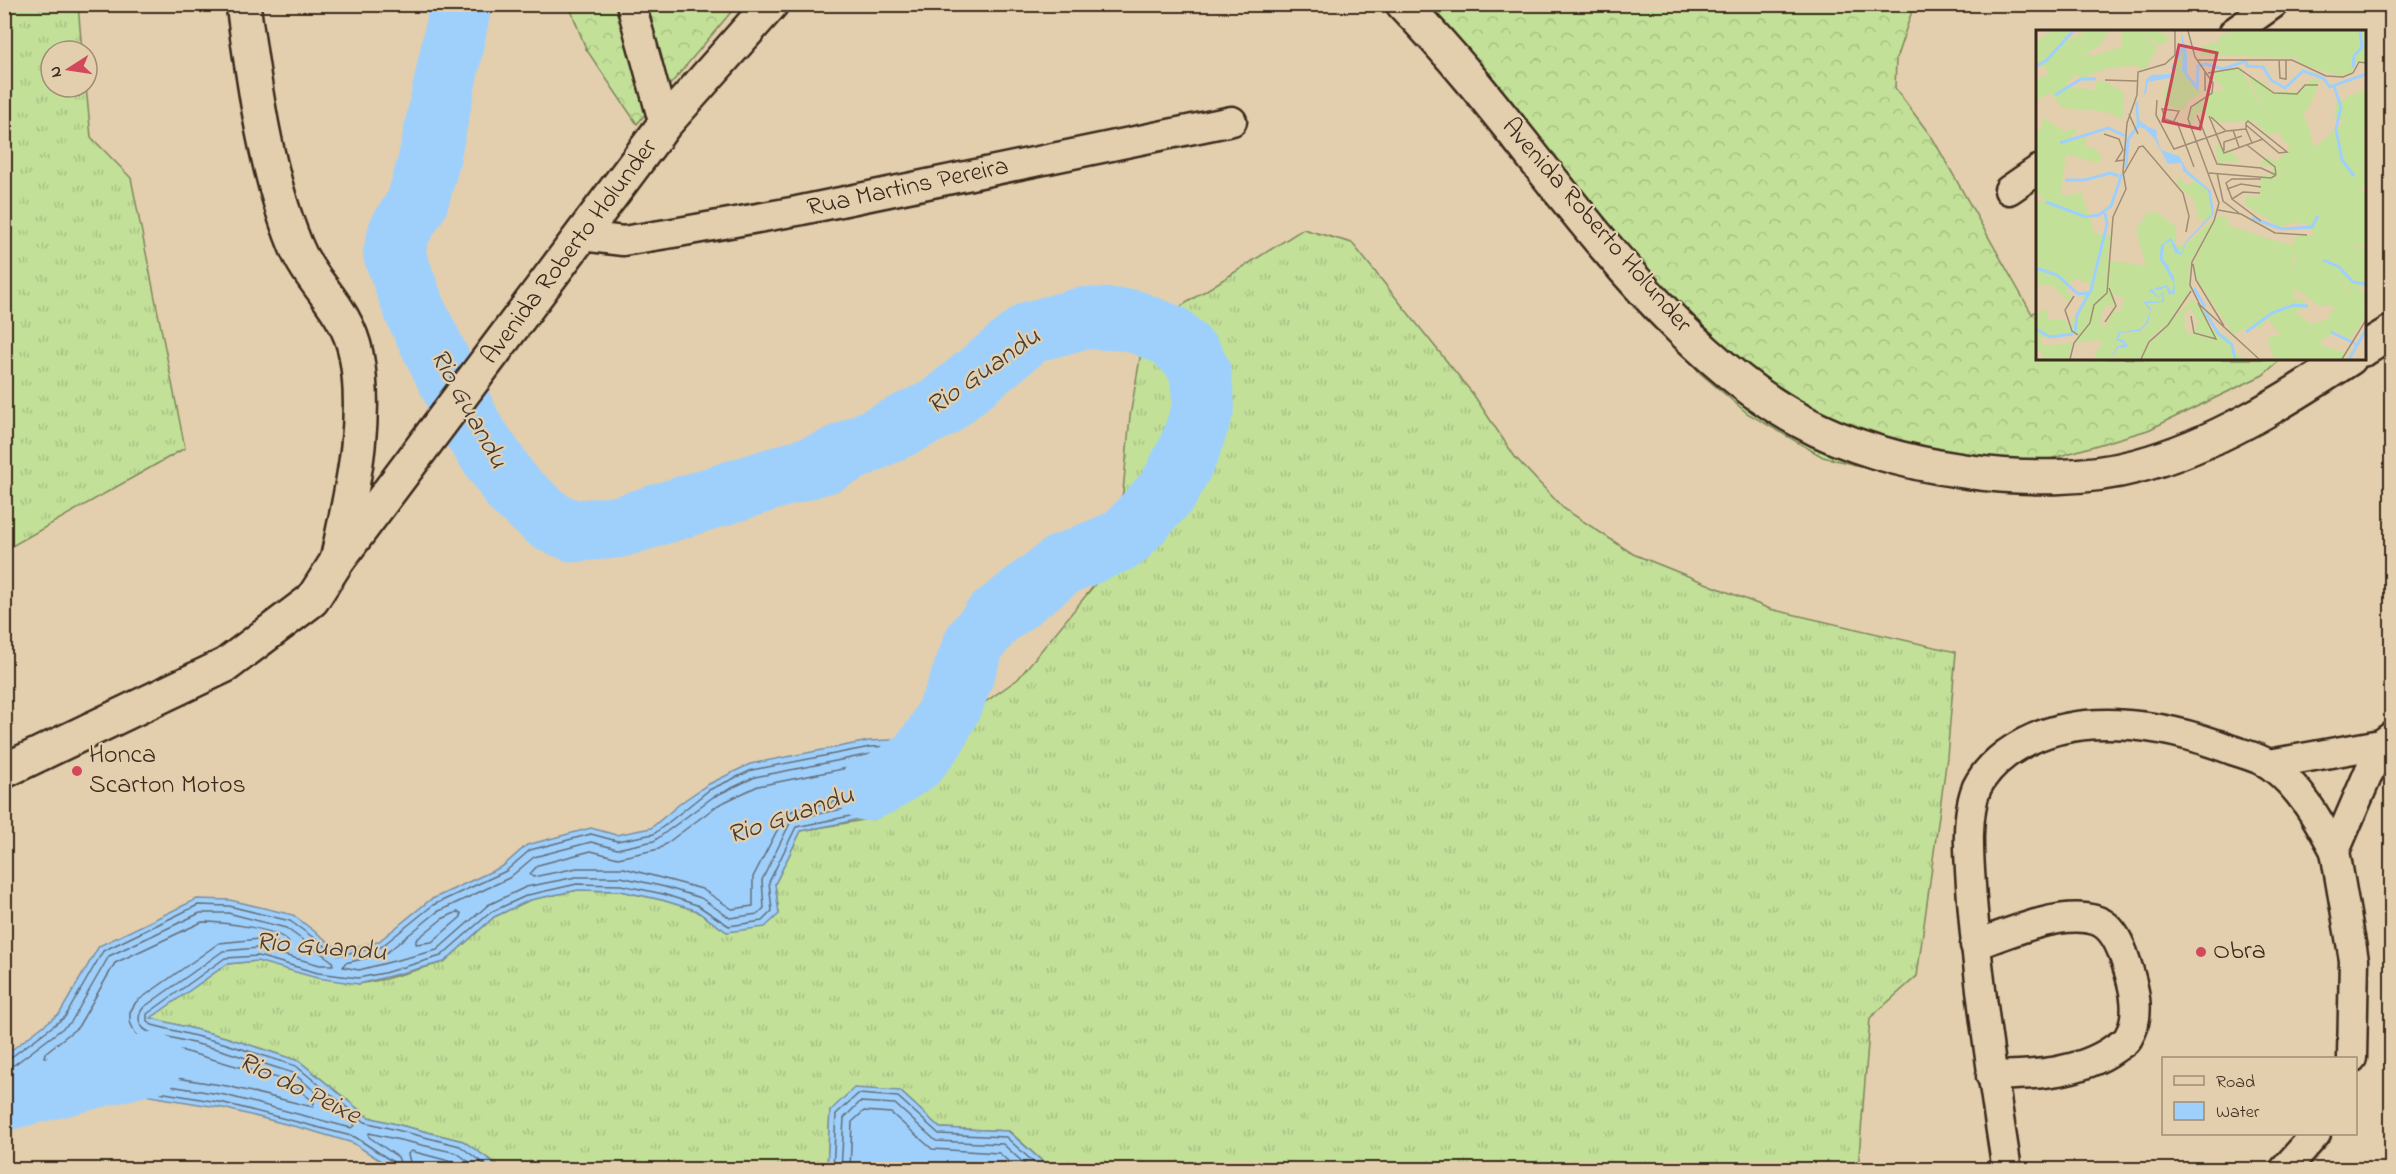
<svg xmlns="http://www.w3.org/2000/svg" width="2396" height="1174" font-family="'Indie Flower',sans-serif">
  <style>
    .grass { fill: url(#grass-tufts); stroke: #7e855b; stroke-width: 1.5 }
    .forest { fill: url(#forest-crowns); stroke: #7e855b; stroke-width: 1.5 }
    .water { fill: #9fd0fc; stroke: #778ea3; stroke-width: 1.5 }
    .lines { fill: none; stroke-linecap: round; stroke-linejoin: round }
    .shore { stroke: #636c77; stroke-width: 1.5 }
    .river { stroke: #9fd0fc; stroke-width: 62 }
    .street-casing { stroke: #3b2a1e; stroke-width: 33 }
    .secondary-casing { stroke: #3b2a1e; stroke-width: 38 }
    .primary-casing { stroke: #3b2a1e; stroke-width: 38 }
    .street { stroke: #e3cfad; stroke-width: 28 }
    .secondary { stroke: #e3cfad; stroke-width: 33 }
    .primary { stroke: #e3cfad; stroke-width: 33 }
    .poi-dot { fill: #d1495b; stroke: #e3cfad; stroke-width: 2 }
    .labels { text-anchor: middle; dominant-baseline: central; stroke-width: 4.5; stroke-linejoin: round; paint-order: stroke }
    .street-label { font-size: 26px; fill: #3b2a1e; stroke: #e3cfad }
    .poi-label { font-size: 26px; fill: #3b2a1e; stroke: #e3cfad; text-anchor: start }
    .water-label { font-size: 27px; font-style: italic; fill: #453b34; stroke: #e3cfad }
    .inset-river { fill: none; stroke: #9fd0fc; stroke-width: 3 }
    .inset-road { fill: none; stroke: #a08d74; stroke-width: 1.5 }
    .view { fill: #ca4758; fill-opacity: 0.15; stroke: #ca4758; stroke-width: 3 }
    .inset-edge { fill: none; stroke: #3b2a1e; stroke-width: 3 }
  </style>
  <defs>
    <pattern id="grass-tufts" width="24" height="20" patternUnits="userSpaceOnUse" patternTransform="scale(1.5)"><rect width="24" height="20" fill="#c2e098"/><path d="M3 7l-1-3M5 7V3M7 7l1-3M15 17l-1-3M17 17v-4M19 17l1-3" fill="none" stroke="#a8c083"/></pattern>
    <pattern id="forest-crowns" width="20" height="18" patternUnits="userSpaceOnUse" patternTransform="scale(1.5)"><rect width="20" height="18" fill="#c2e098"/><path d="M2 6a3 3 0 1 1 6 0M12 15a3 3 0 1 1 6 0" fill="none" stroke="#a8c083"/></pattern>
  </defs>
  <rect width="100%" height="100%" fill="#e3cfad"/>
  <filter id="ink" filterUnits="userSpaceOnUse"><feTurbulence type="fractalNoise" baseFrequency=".0167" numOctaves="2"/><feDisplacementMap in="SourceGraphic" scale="12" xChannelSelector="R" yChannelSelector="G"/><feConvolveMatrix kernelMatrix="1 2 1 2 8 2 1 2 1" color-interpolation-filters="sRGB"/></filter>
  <g filter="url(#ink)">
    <g class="grass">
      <path d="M5,4l73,1 4,46h-31v36h35l5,50 40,41 54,270 -180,102z"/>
      <path d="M1303,229l49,14 121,151 42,63 48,51 70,46 137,55 186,43 -9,105 -30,219 -47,42 -12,151h-807l-42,-38 -69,-3 -40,-37 -70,20 -3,58h-324l-40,-28 -95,-24 -69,-56 -74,-24 -75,-19 77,-54 30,-3 102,23 26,-5 59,-17 50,-45 36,-17 48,-10 43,1 41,9 33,10 32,22 52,-18 -4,-30 26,-53 62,-11 24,-14 22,-19 25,-49 84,-59 79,-97 26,-90 7,-76 15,-87z"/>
    </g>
    <g class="forest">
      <path d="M569,5h168l-100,119 -51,-75z"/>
      <path d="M1407,5h507l-18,54 -1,29 38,51 99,175 5,-3 1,47 243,1 -18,16 -115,55 -115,34 -97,14 -72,-11 -41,-10 -76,-44 -47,-40 -42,-48z"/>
    </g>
    <g class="water">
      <path d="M934,738c-8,15 -15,38 -26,50 -29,33 -68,35 -107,43l-26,53 4,30 -14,13 -38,5 -32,-22 -33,-10 -41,-9 -43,-1 -48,10 -36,17 -50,45 -85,22 -42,-6 -60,-17 -30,3 -76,54 74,19 74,24 69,56 95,24 40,28h-110l-40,-26 -44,-13 -86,-22 -170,-28 -48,25v-50l55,-42 39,-67 98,-47 33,1 63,15 46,35 39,-8 52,-42 73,-34 24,-21 64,-17 25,7 35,-7 31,-26 25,-17 43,-21 119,-23z"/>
      <path d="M854,1088l46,3 40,37 68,3 43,38h-224l3,-58z"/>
    </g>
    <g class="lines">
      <g class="shore">
        <path d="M907,753l2,4c-25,52 -59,51 -111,60l-7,4 -29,59 2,28 -6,6 -28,4 -29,-20 -36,-11 -44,-10h-45l-50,10 -38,18 -51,45 -78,20 -16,-3 2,-4 40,-9 52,-42 72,-34 25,-21 57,-15 26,7 37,-8 59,-44 42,-20 116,-23z"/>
        <path d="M892,762l3,3 -4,9 -17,14 -19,10 -59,11 -11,6 -32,62v29l-21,3 -30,-20 -78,-21h-47l-44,9 -3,-3 8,-9 53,-14 27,7 41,-9 59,-44 40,-19 114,-23z"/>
        <path d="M457,912l4,1v4l-29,25 -16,2v-4l26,-21z"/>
        <path d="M202,922c17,0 79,6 87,21l-3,2 -27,-6 -40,4 -83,59 -6,10v10l5,11 7,6 146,42 26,21 -1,5 -86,-21 -183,-29 1,-4 33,-26 37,-64z"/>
        <path d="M4,1059l6,-1 55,-41 38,-66 95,-46 31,1 61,15 48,34 43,-8 52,-42 73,-34 24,-21 61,-16 26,7 37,-7 55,-44 43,-20 118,-23 51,-2 -17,38 -21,18 -23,13 -64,13 -27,55 3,29 -10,10 -33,5 -32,-21 -34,-11 -42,-9 -44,-1 -49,11 -37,17 -50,44 -57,17 -26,5 -40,-5 -60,-17 -33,2 -78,56v7l5,4 71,18 73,23 69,56 95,24 32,24"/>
        <path d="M4,1067l10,-2 57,-43 38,-66 91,-43h28l58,15 46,33 1,4h-13l-62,-17 -35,3 -79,56c-8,9 -6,20 5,25l72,18 72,23 62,52 -4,3 -126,-33 -170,-28 -8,1 -43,21"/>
        <path d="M4,1098l49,-24 171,29 131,34 38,25 2,8"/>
        <path d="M403,1170l-5,-13 -29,-20v-4l88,20 23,17"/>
        <path d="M412,1170l-4,-16 3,-3 42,11 11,8"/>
        <path d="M833,1170l3,-56 22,-20 40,3 41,37 67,3 36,33"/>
        <path d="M841,1170l3,-52 16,-16 35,2 41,37 67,3 28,26"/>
        <path d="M850,1170l2,-48 12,-11 27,2 41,36 67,4 19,17"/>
      </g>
      <g class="river">
        <path d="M461,4l-33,160 -11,39 -18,29 -5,22 22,59 56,115 41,61 38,33 23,9 45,-4 208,-65 112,-54 92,-76 52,-14 48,2 40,16 21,21 8,15 4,34 -15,44 -20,39 -45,50 -62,26 -68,53 -19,24 -21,57 -19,38 -19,24 -35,23 -14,6"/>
        <path d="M4,1100l148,-37"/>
      </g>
      <defs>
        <g id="street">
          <path d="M631,4l33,121"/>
          <path d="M2234,32l39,-28"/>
          <path d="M2009,190l29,-20"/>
          <path d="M582,236l41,5 56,-9 118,-21 435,-90"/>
          <path d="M2269,764l112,-20 11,-8"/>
          <path d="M1975,945c33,-12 86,-35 120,-25 18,5 26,26 31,42 8,24 16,53 2,76 -2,4 -10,8 -14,11 -35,25 -82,26 -123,27"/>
          <path d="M2352,1058l2,-98 -19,-109 46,-107"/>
          <path d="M2007,1170c-14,-90 -28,-179 -35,-270 -2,-33 -8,-82 5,-113 7,-14 17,-24 29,-33 64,-47 157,-31 226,-4 12,4 28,8 38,15 30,22 48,54 65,86"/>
          <path d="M2284,1170l32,-36"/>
        </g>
        <path id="secondary" d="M243,4c11,80 22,165 52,240 16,41 51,62 61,110 13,69 -5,139 -19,207"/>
        <g id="primary">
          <path d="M1403,4c100,102 176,225 278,325 36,35 75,68 120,92 86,48 240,71 336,45 78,-21 146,-64 213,-108"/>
          <path d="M2364,349l28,-17"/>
          <path d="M4,771l222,-106 86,-65 25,-39 327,-436 107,-121"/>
        </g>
      </defs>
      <use href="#street" class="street-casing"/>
      <use href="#secondary" class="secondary-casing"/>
      <use href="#primary" class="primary-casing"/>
      <use href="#street" class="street"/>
      <use href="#secondary" class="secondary"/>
      <use href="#primary" class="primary"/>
    </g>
  </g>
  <g class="poi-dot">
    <circle cx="77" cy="771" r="6"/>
    <circle cx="2201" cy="952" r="6"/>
  </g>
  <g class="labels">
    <g class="street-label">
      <text transform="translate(908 188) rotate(-12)">Rua Martins Pereira</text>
      <text transform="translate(1596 226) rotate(49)">Avenida Roberto Holunder</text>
      <text transform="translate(570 252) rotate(-53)">Avenida Roberto Holunder</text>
    </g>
    <g class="poi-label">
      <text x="89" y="756">Honca<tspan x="89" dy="30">Scarton Motos</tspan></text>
      <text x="2213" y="952">Obra</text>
    </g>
    <g class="water-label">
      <text transform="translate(984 372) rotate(-35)">Rio Guandu</text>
      <text transform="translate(468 409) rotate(61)">Rio Guandu</text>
      <text transform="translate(791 816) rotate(-19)">Rio Guandu</text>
      <text transform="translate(321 948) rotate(5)">Rio Guandu</text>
      <text transform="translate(299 1089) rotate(26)">Rio do Peixe</text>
    </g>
  </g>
  <g transform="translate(2036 30)">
    <rect width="330" height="330" fill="#e3cfad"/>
    <path d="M46,1h27l-9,14 -12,8h-9l5,-17zM104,1h20l10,8 -11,7zM260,1h70v31l-8,-1 -7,12 -10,3 -38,-11 -6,-5zM183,11l-2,14 -16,1 -2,-8zM147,21l-1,20 19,22 -13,8 -5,10 -19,-8v-12l12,-18 -3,-7zM19,24l7,1 3,14 10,6 -8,8v4l29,3v-9h7l21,11 -1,26 -21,-7 -40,-3 -11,-15 -15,8v-21l14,-7 -9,-8 -5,4v-5h7zM212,47l12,3 14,13 25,-2 14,-13 6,3 -9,25 -10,12 -13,-9 -22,4zM330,59v50l-8,9 2,19 6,-8 -1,7 -18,20 -41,-6 -2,-20 7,-24 3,12 30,-26 -10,-6 3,-14zM8,88l21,14 9,-4 3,4 -6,4 2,3 14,-2 -3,9 11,3 7,8 -4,6 -32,-9 -5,40 4,2 16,-4 1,3 -31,11 12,8 -2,11h-25v-24l10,1 -10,-11v-61l4,1zM239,137l25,12 14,37 16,-1 7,5 -1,12 13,14 17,2v39l-10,-1 10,9 -3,9 3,12 -16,23 -14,-7 -15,8 -11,-11 -6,7 -22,1 -14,-18 23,-13 -12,-16 10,-7 8,10 -4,1 1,6 6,-2 9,8 -14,6 16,12 17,-5 7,-14 15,-12 -14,-17 -21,9 -16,-8 -7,-10 4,-8 -3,-11 -10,4 -11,-7v-5l21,5 1,-8 20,-2 -5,-10 -14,-3 -15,5 -35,-22 1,-9 13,1 2,-23 7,3zM141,145l10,11 8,-6 13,11 4,23 -9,11v-7l-5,2 -3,-19 -18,-17zM121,182l19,15v19l10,-2 28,-25 -24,47v26l-23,33 -15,12 -12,22h-26l4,-12 4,1 6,-2 -4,-6 -6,-1 1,-5 21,-3 8,-8 3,-13 -8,-8 7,8 -4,13 -6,6 -21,3 -2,4 2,6 6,2 -9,3 -4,12h-15l-3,-4 8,-12 -5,-3 -23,3 -4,10 3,6h-32l2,-5 -7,-6v-34l10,-5 2,10 17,1 6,10 1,-14 5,6 7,-20 -2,-6 9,-6 -1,-7 41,4 2,-11 -15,-11 2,-3 26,4 -10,-36 11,-17zM78,264l10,4 -4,14 -7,-1 -7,15h-6l3,-16 4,-5 7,2zM37,303l5,2 -5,8 -30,3 -4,-8zM181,186l12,2 -2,7 21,7 -4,22 24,11 -1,28 -19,8 7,17 -7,10 -15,6 -37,-56 -3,-14zM25,217l17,32 -9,3 2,4 -6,4 7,8 -5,3 -14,-15 -17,-2v-30l10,13 7,1 -3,6 5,1 6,-5 -7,-18zM156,269l13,12 4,17 22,11 1,11 13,9h-104l5,-11zM154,279l8,11 -3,13 -9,1 -2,-21zM269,313l17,3 25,7 -6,6h-40z" fill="#c2e098" fill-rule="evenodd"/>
    <path d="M15,1h22l-6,10 17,-8 -5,20 12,3 31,-9v-16h18l17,17 -12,22 -10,-5 -26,3 -20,7 -2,6 -23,-12 -4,-15 -24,10v-22zM200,1h60l2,27 -81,-3 3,-20zM204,38l25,45 21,-4 20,9 5,18 -7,24 2,20 41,6 19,-22v20l-6,6 6,3v52l-20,2 -10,-15 1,-12 -7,-5 -16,1 -14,-37 -21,-11 -18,-3 3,-8 13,4 13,-14 -13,-15 -8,3 -16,-14 -35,1 -17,-10 -8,3 2,7 -5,1v-15l23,-16 12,-2 -17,-18zM328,108l2,21 -8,9v-20zM183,114l4,9 7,-3 9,11 -21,2 -2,-17zM46,165l13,39 17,1 -5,25 12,2 14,12 -2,13 -49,-5 -15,-14 -6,-21 -7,5 9,22h-13l3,-6 -7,-1 -10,-13v-29l25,-1 2,-10 -17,-7 1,-5zM212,202l24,8 1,6 10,6 5,-4 7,2 -3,17 7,10 16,8 21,-9 13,18 -15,12 -16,-1 -30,-22 -9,7 12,16 -23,13 -7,9 -12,-1 6,-9 -7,-17 19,-8 -7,-14 8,-14 -24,-11zM282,295l4,21 -17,-3 -4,16h-27l-6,-18 2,-5h34z" fill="#c2e098"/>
    <path d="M145,1l6,22v24l-5,-6 1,-20 -10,15 1,11 -26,5 -2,11 -8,7 1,20 16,12 6,18 18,6 8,14 24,21 3,23 -28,29 -4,12 -7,-2 -4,-12 -7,3 -2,16 12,16 1,17 -6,2 -3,-8 -7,3 -7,-1 6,8 5,-5 1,1v9l-10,1h-9l6,5 -3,15 -8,8 -20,2 -2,6 6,1 4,6 -3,2 -7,-1 -6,12 4,-12 9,-3 -9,-4 3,-8 21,-3 6,-6 4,-13 -7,-8 19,-1 1,-7 -5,4 -9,-8 18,-5 5,8 2,-9 -14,-26 1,-13 10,-7 10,16 5,-13 26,-27 -4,-23 -25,-20 -2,-8 -13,1 -14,-26 -17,-17 -2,-18 9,-9 2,-14 5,-5 22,-1 -2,-7 11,-20z" fill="#9fd0fc"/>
    <path class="inset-river" d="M0,36l10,-5 27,-30M317,38l1,-12 8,-9 -2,-16M150,44l11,14 1,-22 8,-2 17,5 23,-8 1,5 16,1 8,13 14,8 18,-17 20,7 7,9 36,-13M298,56l7,21 -5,22 6,31 12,16M19,65l26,-16h15M102,88v7l17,6v6M24,113l48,-15 17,8M90,138l2,-29 11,-14M29,150h20l25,-7 9,3M10,172l40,15 13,-2 12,-9 11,-32M216,188l30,11 30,-2 6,-11M127,214l-2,15 8,10M287,230l16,7 14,15 13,2M0,238l21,7 21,19 10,-1M158,258l11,19M169,282l13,21 14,12 3,14M0,299l14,8 23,-3M210,302l26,-19 22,-8 14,1M295,302l25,12M39,303l2,-18 14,-25 16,-66 -2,-11M313,329l17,-29"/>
    <path class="inset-road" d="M152,1l7,26 18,26 -1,10 -21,14 -3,12 31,84 -5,18 -22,41 -2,23 10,20 59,54M162,30h94l34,16 17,1 10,-4 6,-11 7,1M243,30l1,18 6,1v-19M172,43l30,-5 36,25 23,1 8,-9h13M69,50l32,1M169,61v-20M101,65l1,-23 27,-8 10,-9v-24M121,70l-1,15 18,34 52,-18 20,-2M93,84l9,20M161,85l20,49 44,4 15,7M173,86l15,37 39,-14M175,87l15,14M138,91l5,-10 -17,-2 3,10 12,4M141,92l17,45M210,95l33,28 8,-1 -39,-31 -2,2v6l6,14M197,100l6,17M68,104l15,5 4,11 -7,11 9,-1M211,115l28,22 1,8M188,121v-9l18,-6M173,143l62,5 5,-3M181,143l6,28 16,12M87,145l16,-28 4,-1 40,47 6,23 -3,16M225,149h-29l-6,4 6,16 29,22M191,159l14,-5 20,3M196,169l11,-7 17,1M182,180l23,4 34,19 32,2M157,234l3,16 28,46M38,266l-9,14 7,21 6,4M155,286l3,17 22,6 -18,-36M69,292l11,-16 -7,-18M34,329l4,-16 16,-20 4,-18 13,-12 6,-76 13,-28 -3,-17 4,-49 10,-28M105,329l8,-17 19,-17 23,-34M306,329l24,-39"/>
    <path class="view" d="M143,15l38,8 -17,76 -37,-8z"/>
    <rect width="330" height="330" class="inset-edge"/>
  </g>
  <rect width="2396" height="1174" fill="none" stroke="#e3cfad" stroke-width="24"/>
  <rect x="12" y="12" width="2372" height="1150" fill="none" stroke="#3b2a1e" stroke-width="2" filter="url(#ink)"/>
  <rect x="2162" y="1057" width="195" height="78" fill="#e3cfad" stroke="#a08d74" stroke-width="1.5"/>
  <rect x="2174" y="1076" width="30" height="9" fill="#e3cfad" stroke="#a08d74" stroke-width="1.5"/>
  <text x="2216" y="1087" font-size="18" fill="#3b2a1e">Road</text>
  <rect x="2174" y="1102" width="30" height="18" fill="#9fd0fc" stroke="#a08d74" stroke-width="1.5"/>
  <text x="2216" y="1117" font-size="18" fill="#3b2a1e">Water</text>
  <g transform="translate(69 69) rotate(258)"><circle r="28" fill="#e3cfad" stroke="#a08d74" stroke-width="1.5"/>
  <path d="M0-4.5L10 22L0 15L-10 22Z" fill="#d1495b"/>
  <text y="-9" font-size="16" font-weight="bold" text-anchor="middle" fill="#3b2a1e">N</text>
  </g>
</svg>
